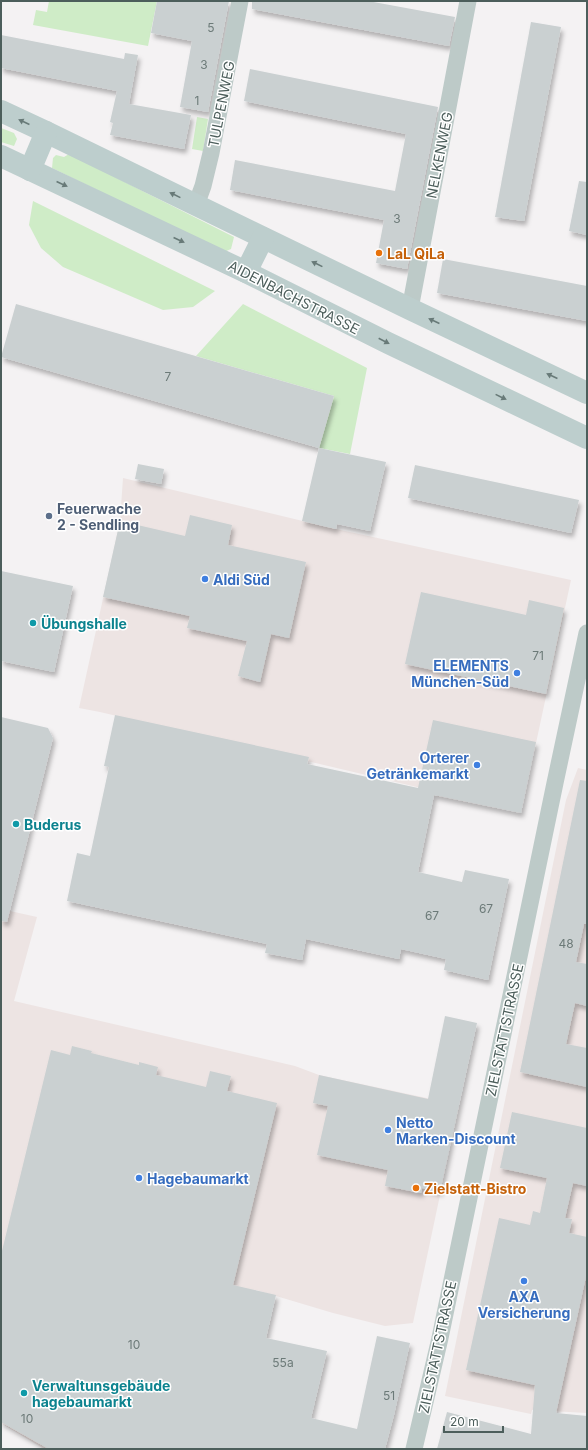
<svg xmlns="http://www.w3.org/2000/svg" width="588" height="1450" font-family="Inter,sans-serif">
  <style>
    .commercial { fill: #ede4e3 }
    .green { fill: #cfecc7 }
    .building { fill: #cad0d1; filter: url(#shadow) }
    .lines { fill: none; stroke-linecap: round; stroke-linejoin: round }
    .street { stroke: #bdcac8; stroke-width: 17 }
    .secondary { stroke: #bdcecd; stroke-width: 22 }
    .oneway { fill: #687a78 }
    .food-dot { fill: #e8710a; stroke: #fff; stroke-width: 1.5 }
    .service-dot { fill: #5c6f8a; stroke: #fff; stroke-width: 1.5 }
    .shop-dot { fill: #3f7fe0; stroke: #fff; stroke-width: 1.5 }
    .culture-dot { fill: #0f9aa8; stroke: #fff; stroke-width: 1.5 }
    .labels { text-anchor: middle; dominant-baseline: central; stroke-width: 3; stroke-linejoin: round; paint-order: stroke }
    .number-label { font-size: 12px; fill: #6c7a78 }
    .street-label { font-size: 14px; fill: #4c5e5b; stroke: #fff }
    .food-label { font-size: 14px; font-weight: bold; fill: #c56008; stroke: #fff; text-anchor: start }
    .service-label { font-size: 14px; font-weight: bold; fill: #4e5e75; stroke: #fff; text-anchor: start }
    .shop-label { font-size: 14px; font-weight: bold; fill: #366cbe; stroke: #fff; text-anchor: start }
    .culture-label { font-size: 14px; font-weight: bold; fill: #0d838f; stroke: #fff; text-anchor: start }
  </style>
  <defs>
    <filter id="shadow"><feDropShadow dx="2.5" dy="4.5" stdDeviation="2" flood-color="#0004"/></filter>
  </defs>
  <rect width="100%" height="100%" fill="#f4f2f3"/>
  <g class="commercial">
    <path d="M123,478l213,51 235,51 -50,233 -84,-17 1,-4 -338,-80 -21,-4 41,-187z"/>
    <path d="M578,768l9,2v643l-55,-3 -1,4 -86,-18 121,-596z"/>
    <path d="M1,909l36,8 -23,84 281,65 24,9 140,30 -46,218 -28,3 -52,-13 -77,-23 28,159h-240l-43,-26z"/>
  </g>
  <g class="green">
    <path d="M49,1h108l-9,45 -115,-21 3,-15 11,2z"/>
    <path d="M197,117l11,2 -5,32 -11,-2z"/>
    <path d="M1,128l13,5 3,6 -3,7 -13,-4z"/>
    <path d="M69,154l165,83 -3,12 -7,3 -172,-84 1,-10 3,-3 8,2z"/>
    <path d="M33,201l182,90 -22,16 -30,3 -100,-43 -22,-19 -12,-23z"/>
    <path d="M243,304l124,64 -17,86 -31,-6 15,-52 -138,-40z"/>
  </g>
  <g class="building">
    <path d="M157,1h72l-21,111 -28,-5 12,-66 -41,-8z"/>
    <path d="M252,1h116l87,16 -6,29 -197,-37z"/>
    <path d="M531,22l30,5 -37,194 -29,-4z"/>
    <path d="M1,35l123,24 1,-6 13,2 -9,49 62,11 -7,34 -74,-14 3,-12 -3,-1 7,-31 -116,-23z"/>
    <path d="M250,69l188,38 -31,162 -31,-6 8,-43 -154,-30 5,-30 160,31 11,-57 -162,-33z"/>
    <path d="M579,181l8,1v53l-18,-4z"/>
    <path d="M443,259l144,27v35l-150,-28z"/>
    <path d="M16,304l318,92 -15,52 -318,-91z"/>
    <path d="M319,448l67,14 -16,69 -33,-7 -1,5 -34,-8z"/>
    <path d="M138,464l26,5 -3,15 -26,-5z"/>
    <path d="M415,465l164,35 -8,33 -163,-35z"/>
    <path d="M190,515l42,10 -4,20 78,17 -17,76 -18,-4 -11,48 -22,-6 9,-35 -60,-13 3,-12 -87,-19 17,-76 65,15z"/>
    <path d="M1,571l72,15 -19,86 -53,-11z"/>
    <path d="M421,592l105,23 3,-15 35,8 -18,86 -141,-30z"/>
    <path d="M115,715l194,42 -2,7 111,24 15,-68 103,22 -15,71 -87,-18 -16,77 44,10 3,-12 44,9 -21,101 -44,-10 2,-11 -45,-10 -2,10 -93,-20 -4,21 -37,-7 2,-9 -200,-43 10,-48 13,3 19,-89 -5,-1z"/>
    <path d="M1,717l47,11 5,10 -46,184 -6,-1z"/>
    <path d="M580,780l7,1v143h-3l-8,38 11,2v42l-12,-3 -9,41 21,4v39l-67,-15z"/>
    <path d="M445,1016l32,7 -37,169 -18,-4 -1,5 -36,-7 3,-16 -71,-15 11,-49 -15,-3 6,-28 109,24z"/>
    <path d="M72,1046l20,5 -1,2 48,12v-3l19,5 -2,8 50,12 4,-16 21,5 -4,15 50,12 -44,182 43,10 -10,43 61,13 -16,67 46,11 20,-93 33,7 -16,72 -9,34h-336l-48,-27v-167l50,-205 19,5z"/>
    <path d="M512,1112l75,16v58l-14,-3 -8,35 7,1 -3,14 18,4v35l-31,141 31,3v33h-150l10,-37 84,22 4,-49 -69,-15 33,-152 31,7 3,-14 7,2 7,-35 -47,-10z"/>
  </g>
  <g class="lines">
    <g class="street">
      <path d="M196,205l7,-19 8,-33 29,-152"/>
      <path d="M410,309l58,-308"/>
      <path d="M414,1449l26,-111 115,-555 32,-150"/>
    </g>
    <g class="secondary">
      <path d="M1,111l45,21 364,177 177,84"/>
      <path d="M1,156l245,116 142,71 199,95"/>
      <path d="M30,170l16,-38"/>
      <path d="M246,272l17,-34"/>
    </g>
  </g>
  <defs><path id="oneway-solid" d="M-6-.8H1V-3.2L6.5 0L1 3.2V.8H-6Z"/></defs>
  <g class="oneway">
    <use href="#oneway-solid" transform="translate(24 122) rotate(-155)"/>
    <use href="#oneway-solid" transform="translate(62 184) rotate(25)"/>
    <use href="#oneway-solid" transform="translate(175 195) rotate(-154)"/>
    <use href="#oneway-solid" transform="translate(179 240) rotate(25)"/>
    <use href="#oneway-solid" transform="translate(317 264) rotate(-154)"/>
    <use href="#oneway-solid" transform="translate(434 321) rotate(-155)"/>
    <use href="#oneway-solid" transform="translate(384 341) rotate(27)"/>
    <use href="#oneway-solid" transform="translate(552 376) rotate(-155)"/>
    <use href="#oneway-solid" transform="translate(501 397) rotate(26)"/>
  </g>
  <g class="food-dot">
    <circle cx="379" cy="253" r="4"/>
    <circle cx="416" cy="1188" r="4"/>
  </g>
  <circle class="service-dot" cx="49" cy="516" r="4"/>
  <g class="shop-dot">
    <circle cx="205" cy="579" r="4"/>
    <circle cx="517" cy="673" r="4"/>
    <circle cx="477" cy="765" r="4"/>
    <circle cx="388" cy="1130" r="4"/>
    <circle cx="139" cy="1178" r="4"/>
    <circle cx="524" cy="1281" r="4"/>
  </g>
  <g class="culture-dot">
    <circle cx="33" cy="623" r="4"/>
    <circle cx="16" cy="824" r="4"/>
    <circle cx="24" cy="1393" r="4"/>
  </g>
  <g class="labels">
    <g class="number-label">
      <text x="211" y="27">5</text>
      <text x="204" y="64">3</text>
      <text x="197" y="100">1</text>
      <text x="397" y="218">3</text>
      <text x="168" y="376">7</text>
      <text x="538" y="655">71</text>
      <text x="486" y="908">67</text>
      <text x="432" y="915">67</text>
      <text x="566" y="943">48</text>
      <text x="134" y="1344">10</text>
      <text x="283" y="1362">55a</text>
      <text x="389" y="1395">51</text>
      <text x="27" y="1418">10</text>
    </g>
    <g class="street-label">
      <text transform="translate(221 104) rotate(-79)">TULPENWEG</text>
      <text transform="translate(439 155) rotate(-79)">NELKENWEG</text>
      <text transform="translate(294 297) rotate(27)">AIDENBACHSTRASSE</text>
      <text transform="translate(504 1030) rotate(-78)">ZIELSTATTSTRASSE</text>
      <text transform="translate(437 1347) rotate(-78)">ZIELSTATTSTRASSE</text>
    </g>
    <g class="food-label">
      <text x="387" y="253">LaL QiLa</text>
      <text x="424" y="1188">Zielstatt-Bistro</text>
    </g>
    <g class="service-label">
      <text x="57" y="508">Feuerwache<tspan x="57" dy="16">2 - Sendling</tspan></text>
    </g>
    <g class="shop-label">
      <text x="213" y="579">Aldi Süd</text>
      <text x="509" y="665" text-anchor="end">ELEMENTS<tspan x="509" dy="16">München-Süd</tspan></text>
      <text x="469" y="757" text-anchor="end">Orterer<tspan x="469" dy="16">Getränkemarkt</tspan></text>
      <text x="396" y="1122">Netto<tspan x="396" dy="16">Marken-Discount</tspan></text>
      <text x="147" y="1178">Hagebaumarkt</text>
      <text x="524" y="1296" text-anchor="middle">AXA<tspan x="524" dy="16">Versicherung</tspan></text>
    </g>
    <g class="culture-label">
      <text x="41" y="623">Übungshalle</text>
      <text x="24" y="824">Buderus</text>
      <text x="32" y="1385">Verwaltunsgebäude<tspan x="32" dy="16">hagebaumarkt</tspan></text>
    </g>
  </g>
  <rect width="588" height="1450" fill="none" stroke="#4c5e5b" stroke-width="4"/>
  <path d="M444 1426v6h59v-6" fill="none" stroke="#4c5e5b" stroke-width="2"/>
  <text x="450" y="1426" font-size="12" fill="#4c5e5b" stroke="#ffffff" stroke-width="3" paint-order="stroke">20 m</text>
</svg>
